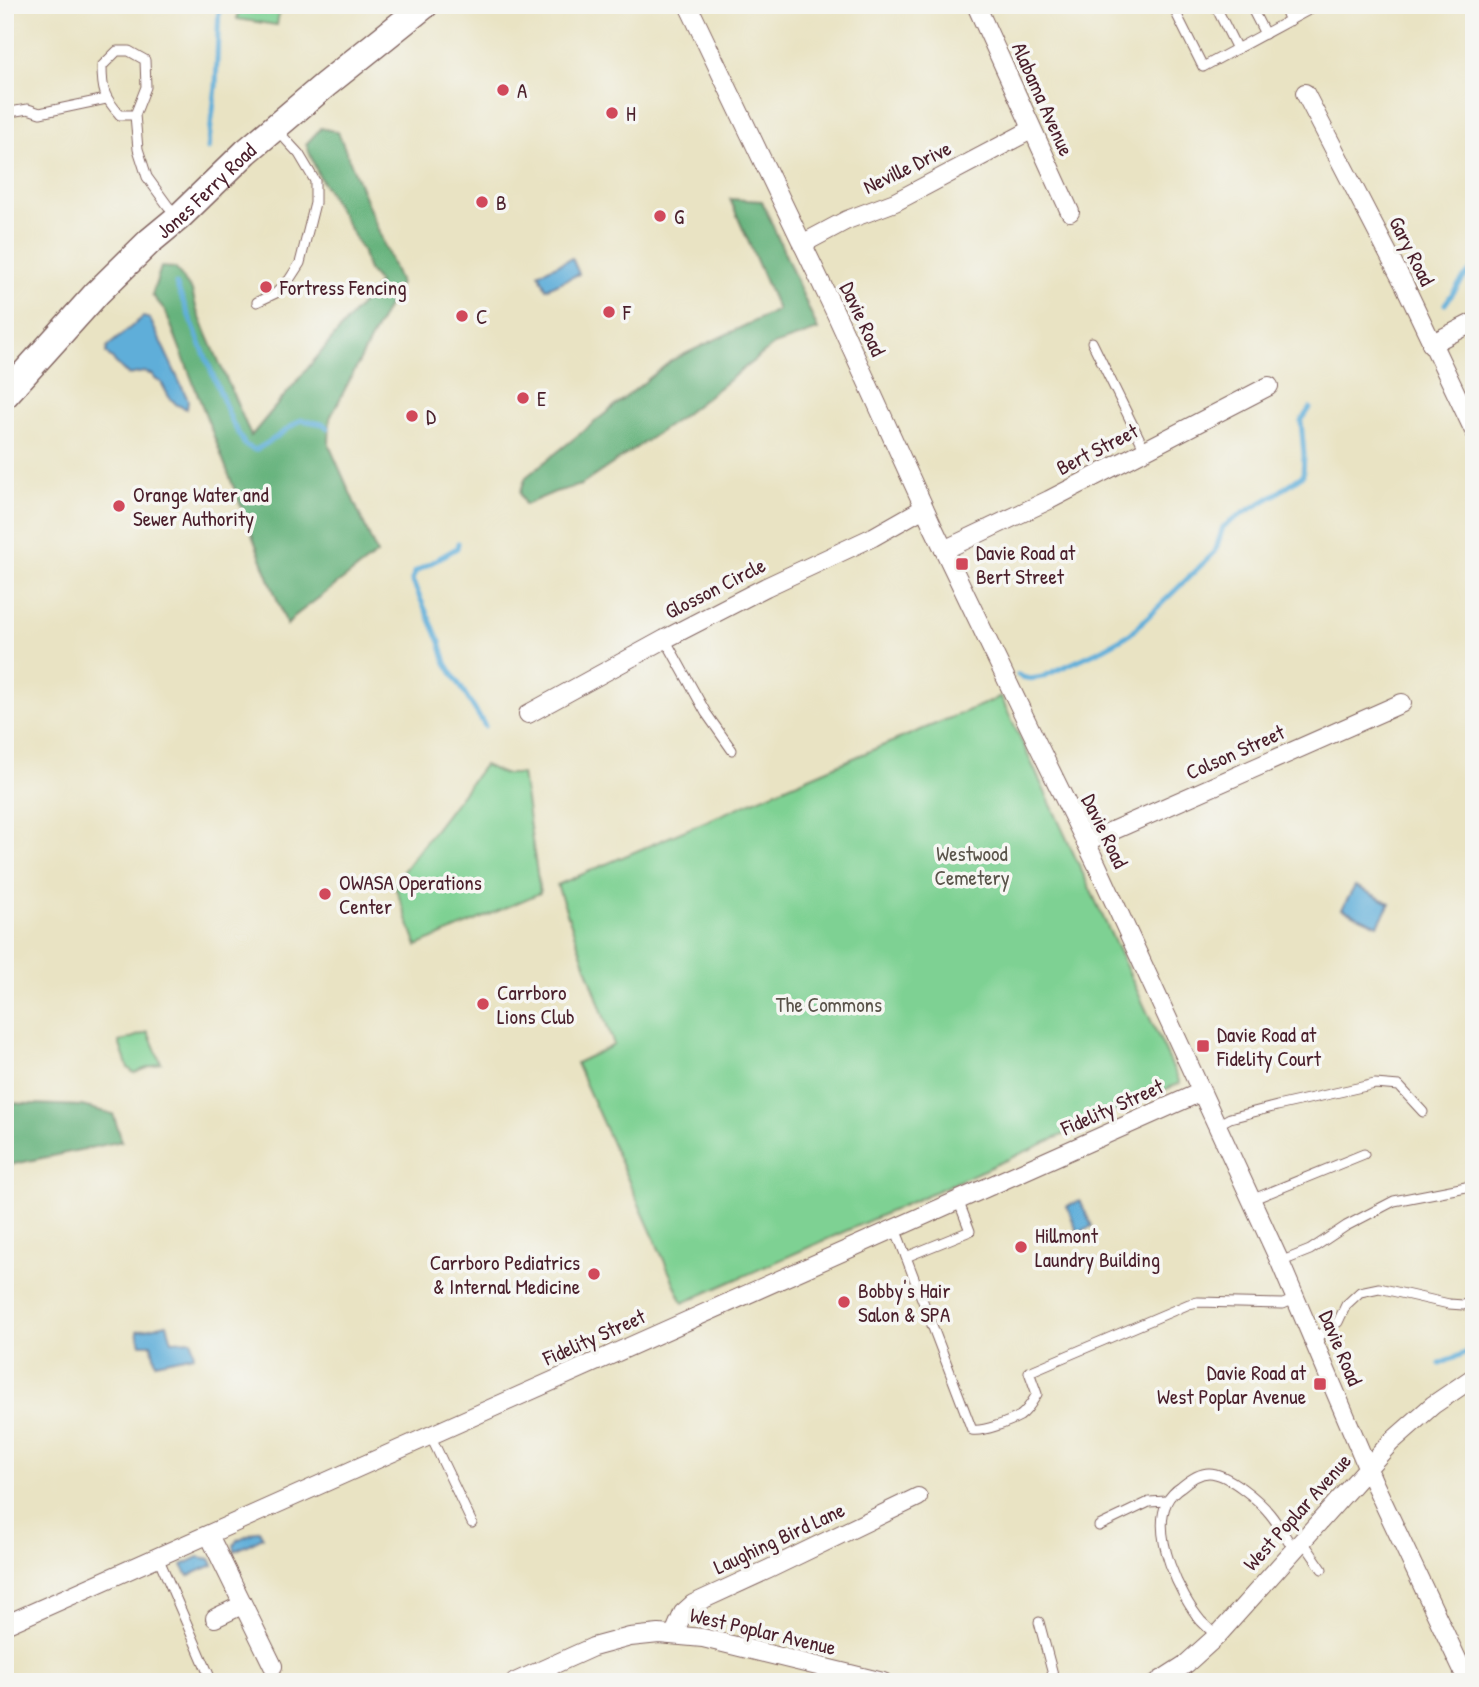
<svg xmlns="http://www.w3.org/2000/svg" width="1479" height="1687" font-family="'Patrick Hand',sans-serif">
  <style>
    .green { fill: #7ed193; stroke: #64785f; stroke-width: 2 }
    .forest { fill: #66b37d; stroke: #586954; stroke-width: 2 }
    .water { fill: #5eaed9; stroke: #546682; stroke-width: 2 }
    .lines { fill: none; stroke-linecap: round; stroke-linejoin: round }
    .stream { stroke: #5eaed9; stroke-width: 5 }
    .lane-casing { stroke: #826460; stroke-width: 11 }
    .street-casing { stroke: #826460; stroke-width: 20 }
    .secondary-casing { stroke: #826460; stroke-width: 29 }
    .lane { stroke: #fff; stroke-width: 9 }
    .street { stroke: #fff; stroke-width: 18 }
    .secondary { stroke: #fff; stroke-width: 26 }
    .poi-dot { fill: #d1495b; stroke: #f6f6f2; stroke-width: 2.5 }
    .labels { text-anchor: middle; dominant-baseline: central; stroke-width: 7; stroke-linejoin: round; paint-order: stroke }
    .poi-label { font-size: 21px; fill: #4a1f2b; stroke: #f6f6f2; text-anchor: start }
    .street-label { font-size: 21px; fill: #4a1f2b; stroke: #f6f6f2 }
    .park-label { font-size: 21px; fill: #5a544a; stroke: #f6f6f2 }
  </style>
  <rect width="100%" height="100%" fill="#f6f6f2"/>
  <filter id="ink" filterUnits="userSpaceOnUse"><feTurbulence type="fractalNoise" baseFrequency=".0143" numOctaves="2"/><feDisplacementMap in="SourceGraphic" scale="14" xChannelSelector="R" yChannelSelector="G"/><feConvolveMatrix kernelMatrix="1 2 1 2 8 2 1 2 1" color-interpolation-filters="sRGB"/></filter>
  <filter id="wash" filterUnits="userSpaceOnUse"><feTurbulence type="fractalNoise" baseFrequency=".00686" numOctaves="4" result="noise"/><feDisplacementMap in="SourceGraphic" scale="28" xChannelSelector="R" yChannelSelector="G"/><feGaussianBlur stdDeviation="1.57" result="paint"/><feColorMatrix in="noise" values="0 0 0 0 0 0 0 0 0 0 0 0 0 0 0 0 0 1.4 0 .05"/><feComposite in="paint" operator="in"/></filter>
  <g filter="url(#wash)">
    <rect width="100%" height="100%" fill="#e9e3c3"/>
    <g class="green">
      <path d="M239,5h41l-3,20 -40,-6z"/>
      <path d="M1001,697l179,386 -497,220 -107,-240 38,-18 -57,-160 320,-137z"/>
      <path d="M484,765l19,9h19l18,119 -123,53 -23,-63z"/>
      <path d="M148,1032l13,31 -27,10 -6,-5 -9,-26z"/>
    </g>
    <g class="forest">
      <path d="M321,128l17,4 62,151 -70,135 -1,27 48,109 -81,61 -9,10 -122,-315 -13,-15 9,-28 14,1 17,23 5,20 54,125 128,-153 -11,-13 -6,-20 -44,-76 -12,-30z"/>
      <path d="M730,199l32,2 56,129 -44,15 -94,73 -99,67 -26,7 -30,13 -5,-12 6,-16 146,-117 106,-50z"/>
      <path d="M5,1103l77,3 31,8 9,27 -117,25z"/>
    </g>
    <g class="water">
      <path d="M572,258l7,16 -33,15 -7,-16z"/>
      <path d="M143,317l7,2 38,81 -1,9 -10,-4 -8,-8 -8,-15 -6,-3 -2,-4 -9,-3 -16,3 -22,-22 1,-6z"/>
      <path d="M1355,886l35,17 -12,22 -36,-16z"/>
      <path d="M1080,1201l12,25 -14,7 -11,-27z"/>
      <path d="M167,1324l5,17 20,-1 2,15 -38,8 -5,-19h-11l-3,-13z"/>
      <path d="M259,1530l4,7 -28,14 -1,-6 3,-5z"/>
      <path d="M199,1557l11,2 3,6 -25,11 -6,-11z"/>
    </g>
    <g class="lines">
      <g class="stream">
        <path d="M208,149l8,-62 3,-82"/>
        <path d="M176,284l56,138 13,23 10,5c17,-8 30,-20 46,-30l22,4 5,4"/>
        <path d="M1445,304l18,-25 11,-12"/>
        <path d="M458,543l-1,5 -42,24 -3,8 28,62 6,21 39,63"/>
        <path d="M1018,675c9,5 14,4 24,2l61,-28 27,-15 85,-82 8,-25 14,-10 39,-23 27,-19 1,-20 -3,-34 9,-13"/>
        <path d="M1440,1364l34,-15"/>
      </g>
    </g>
  </g>
  <g filter="url(#ink)">
    <g class="lines">
      <defs>
        <g id="lane">
          <path d="M1172,5l31,62 115,-62"/>
          <path d="M1215,5l22,44"/>
          <path d="M1250,5l15,29"/>
          <path d="M1283,5l7,16"/>
          <path d="M5,114l5,-2 18,-3 12,4 66,-14"/>
          <path d="M135,115h-15c-16,-18 -18,-24 -18,-49l15,-15h12l16,9 1,27 -11,28 3,34 9,28 21,29 10,10"/>
          <path d="M257,302l19,-9 13,-13 11,-17 15,-60v-22l-16,-27 -23,-25"/>
          <path d="M1092,342l53,108"/>
          <path d="M665,639l41,74 26,37"/>
          <path d="M1217,1125l13,-7 47,-12 98,-22 24,2 24,26"/>
          <path d="M1251,1200l113,-46"/>
          <path d="M895,1228l77,202c11,2 37,-8 48,-14 8,-6 12,-14 17,-22l-8,-22 160,-68 9,-2 85,2 12,-5"/>
          <path d="M906,1257l64,-26 -12,-31"/>
          <path d="M1280,1262l30,-12 36,-24 48,-25 72,-14"/>
          <path d="M1313,1340l25,-18 8,-17 14,-13 19,-4 70,16 14,1 11,-4"/>
          <path d="M430,1435l42,88"/>
          <path d="M1099,1526l50,-24 18,-1"/>
          <path d="M1302,1540l20,29"/>
          <path d="M158,1557l54,125"/>
          <path d="M1039,1622l16,60"/>
          <path d="M1217,1636c-6,-5 -11,-10 -16,-15 -21,-25 -50,-86 -34,-119 2,-5 9,-12 14,-15 7,-6 18,-14 28,-14 18,0 50,27 61,41 9,11 16,24 24,35"/>
        </g>
        <g id="street">
          <path d="M688,5l148,309 97,213 106,220 58,118 183,397 94,221 94,199"/>
          <path d="M976,5l94,207"/>
          <path d="M1305,93l100,193 69,145"/>
          <path d="M802,244l45,-24 48,-18 136,-72"/>
          <path d="M1431,344l43,-22"/>
          <path d="M944,550l105,-50 220,-114"/>
          <path d="M528,714l137,-75 101,-52 107,-50 51,-29"/>
          <path d="M1085,841l20,-7 297,-131"/>
          <path d="M209,1535l64,131"/>
          <path d="M215,1618l27,-13"/>
          <path d="M5,1625l1196,-533"/>
          <path d="M674,1634l9,-21 10,-9 76,-35 149,-72"/>
          <path d="M515,1682l78,-35 37,-10 29,-3 44,4 180,44"/>
          <path d="M1158,1682l28,-18 31,-28 173,-193 43,-38 41,-28"/>
        </g>
        <g id="secondary">
          <path id="s1" d="M5,395l92,-102 53,-52 29,-24 67,-65 79,-67 100,-80"/>
        </g>
      </defs>
      <use href="#lane" class="lane-casing"/>
      <use href="#street" class="street-casing"/>
      <use href="#secondary" class="secondary-casing"/>
      <use href="#lane" class="lane"/>
      <use href="#street" class="street"/>
      <use href="#secondary" class="secondary"/>
    </g>
  </g>
  <g class="poi-dot">
    <circle cx="503" cy="90" r="7"/>
    <circle cx="612" cy="113" r="7"/>
    <circle cx="482" cy="202" r="7"/>
    <circle cx="660" cy="216" r="7"/>
    <circle cx="266" cy="287" r="7"/>
    <circle cx="609" cy="312" r="7"/>
    <circle cx="462" cy="316" r="7"/>
    <circle cx="523" cy="398" r="7"/>
    <circle cx="412" cy="416" r="7"/>
    <circle cx="119" cy="506" r="7"/>
    <rect x="955" y="557" width="14" height="14" rx="3.5"/>
    <circle cx="325" cy="894" r="7"/>
    <circle cx="483" cy="1004" r="7"/>
    <rect x="1196" y="1039" width="14" height="14" rx="3.5"/>
    <circle cx="1021" cy="1247" r="7"/>
    <circle cx="594" cy="1274" r="7"/>
    <circle cx="844" cy="1302" r="7"/>
    <rect x="1313" y="1377" width="14" height="14" rx="3.5"/>
  </g>
  <g class="labels">
    <g class="poi-label">
      <text x="517" y="90">A</text>
      <text x="626" y="113">H</text>
      <text x="496" y="202">B</text>
      <text x="674" y="216">G</text>
      <text x="280" y="287">Fortress Fencing</text>
      <text x="623" y="312">F</text>
      <text x="476" y="316">C</text>
      <text x="537" y="398">E</text>
      <text x="426" y="416">D</text>
      <text x="133" y="494">Orange Water and<tspan x="133" dy="24">Sewer Authority</tspan></text>
      <text x="976" y="552">Davie Road at<tspan x="976" dy="24">Bert Street</tspan></text>
      <text x="339" y="882">OWASA Operations<tspan x="339" dy="24">Center</tspan></text>
      <text x="497" y="992">Carrboro<tspan x="497" dy="24">Lions Club</tspan></text>
      <text x="1217" y="1034">Davie Road at<tspan x="1217" dy="24">Fidelity Court</tspan></text>
      <text x="1035" y="1235">Hillmont<tspan x="1035" dy="24">Laundry Building</tspan></text>
      <text x="580" y="1262" text-anchor="end">Carrboro Pediatrics<tspan x="580" dy="24">&amp; Internal Medicine</tspan></text>
      <text x="858" y="1290">Bobby's Hair<tspan x="858" dy="24">Salon &amp; SPA</tspan></text>
      <text x="1306" y="1372" text-anchor="end">Davie Road at<tspan x="1306" dy="24">West Poplar Avenue</tspan></text>
    </g>
    <g class="street-label">
      <text transform="translate(1043 99) rotate(66)">Alabama Avenue</text>
      <text transform="translate(907 167) rotate(-26)">Neville Drive</text>
      <text stroke="none"><textPath href="#s1" startOffset="287">Jones Ferry Road</textPath></text>
      <text transform="translate(1412 251) rotate(63)">Gary Road</text>
      <text transform="translate(863 319) rotate(65)">Davie Road</text>
      <text transform="translate(1097 449) rotate(-27)">Bert Street</text>
      <text transform="translate(715 588) rotate(-27)">Glosson Circle</text>
      <text transform="translate(1235 752) rotate(-24)">Colson Street</text>
      <text transform="translate(1105 831) rotate(64)">Davie Road</text>
      <text transform="translate(1112 1107) rotate(-24)">Fidelity Street</text>
      <text transform="translate(594 1337) rotate(-24)">Fidelity Street</text>
      <text transform="translate(1341 1348) rotate(67)">Davie Road</text>
      <text transform="translate(1297 1512) rotate(-48)">West Poplar Avenue</text>
      <text transform="translate(779 1538) rotate(-25)">Laughing Bird Lane</text>
      <text transform="translate(763 1631) rotate(13)">West Poplar Avenue</text>
    </g>
    <g class="park-label">
      <text x="972" y="853">Westwood<tspan x="972" dy="24">Cemetery</tspan></text>
      <text x="829" y="1004">The Commons</text>
    </g>
  </g>
  <rect width="1479" height="1687" fill="none" stroke="#f6f6f2" stroke-width="28"/>
</svg>
